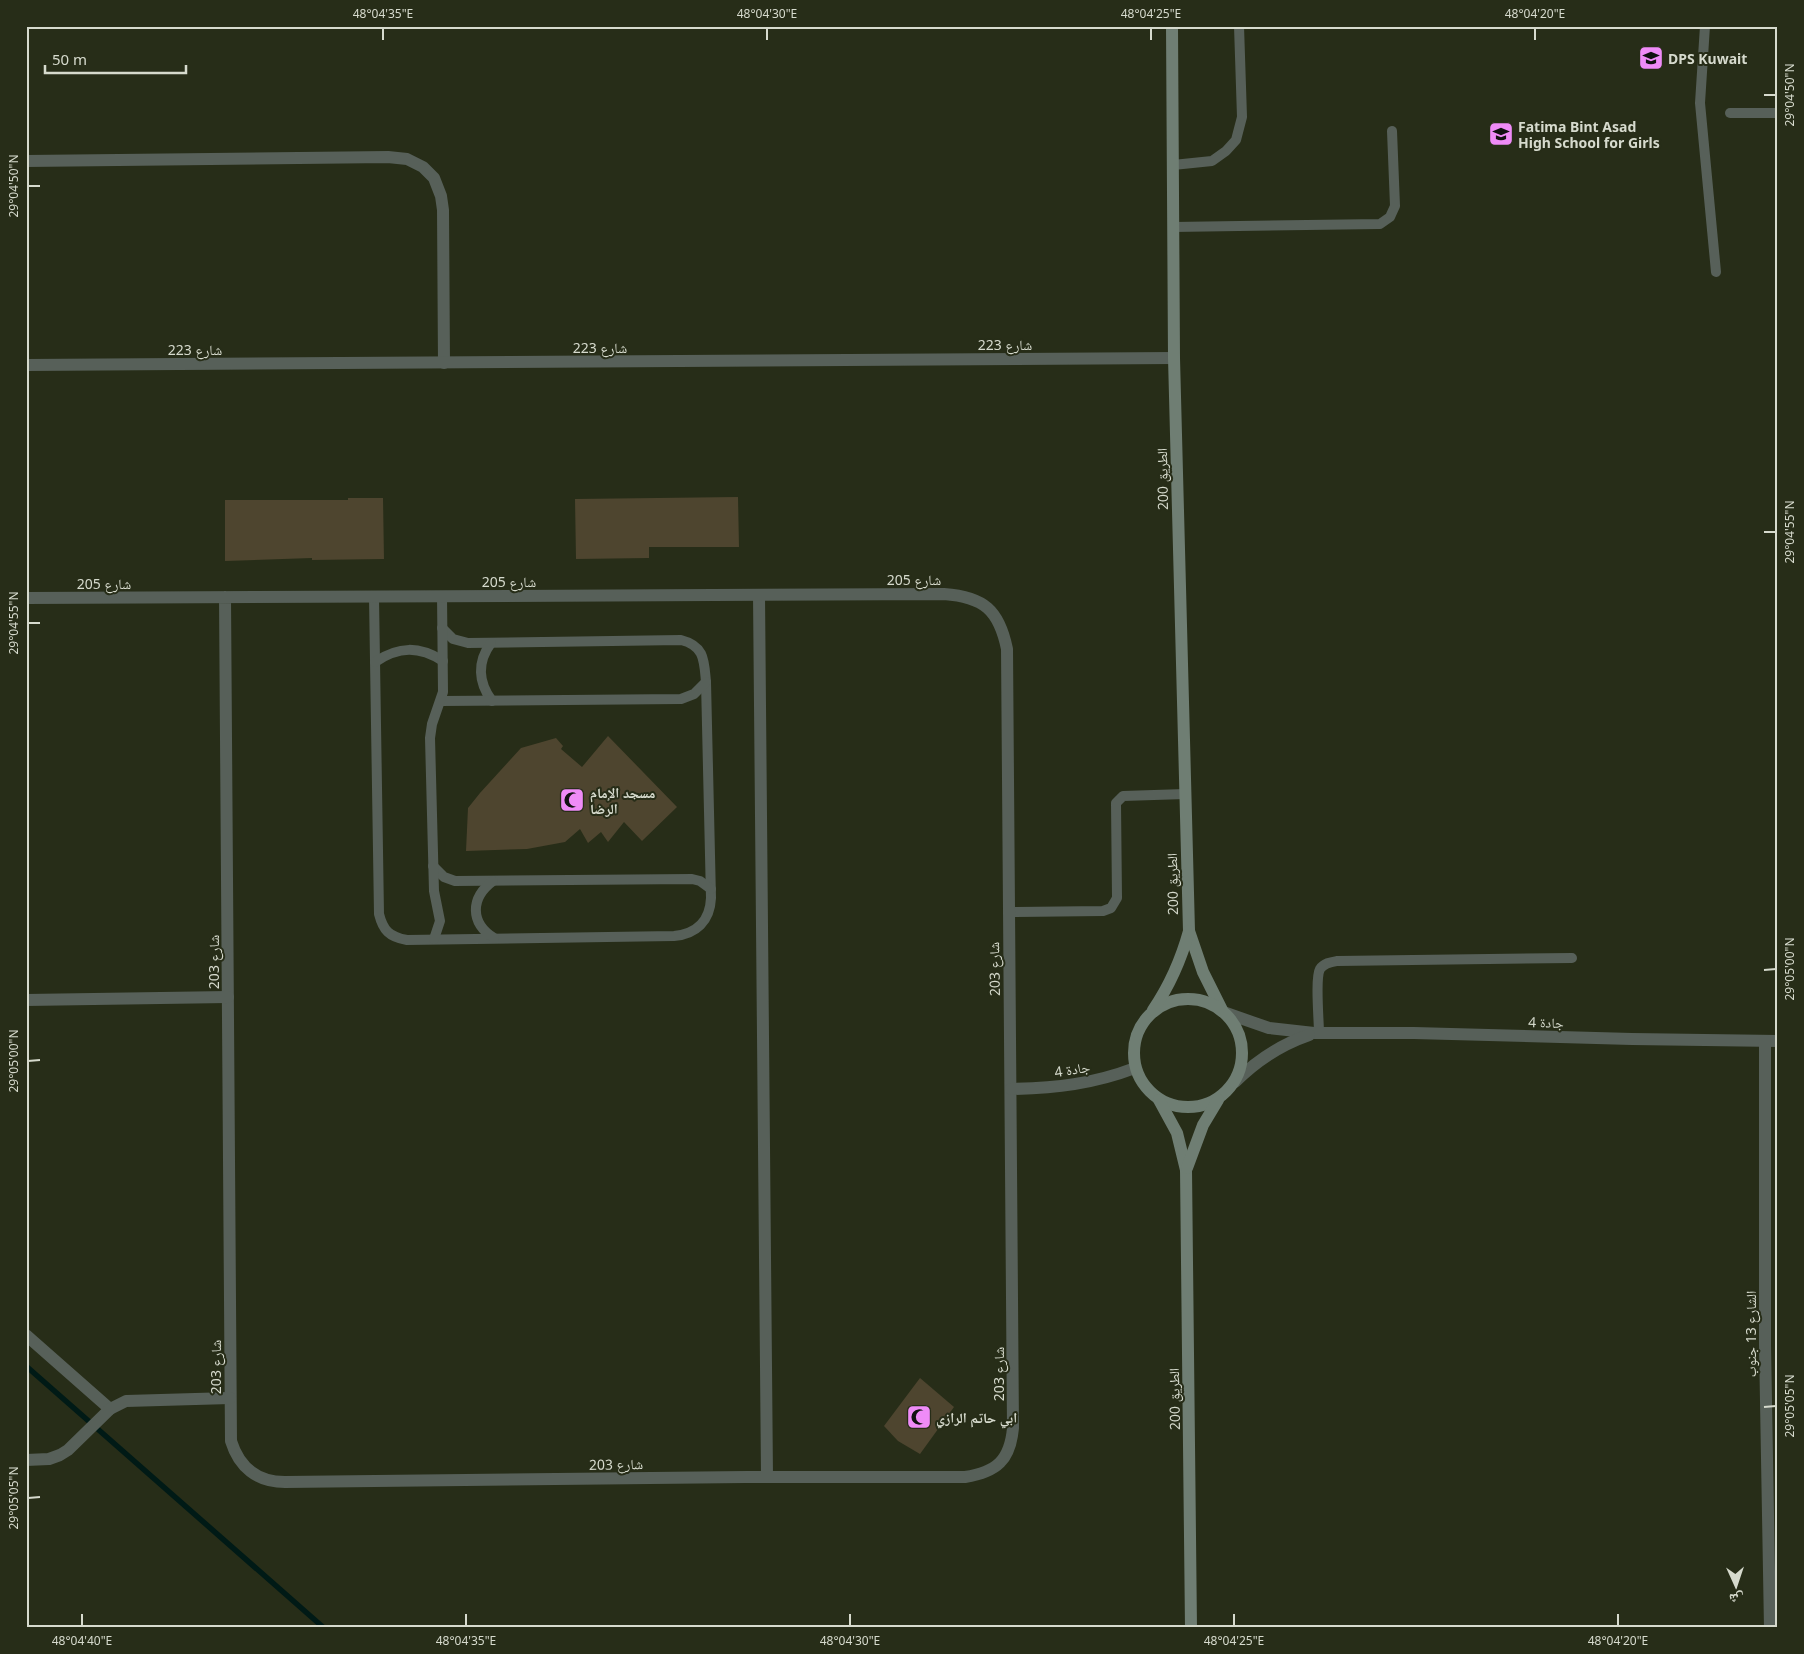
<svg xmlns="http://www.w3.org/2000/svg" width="1804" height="1654" font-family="'Noto Sans','Noto Naskh Arabic',sans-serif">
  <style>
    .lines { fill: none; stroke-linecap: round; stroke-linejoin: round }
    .stream { stroke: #001a16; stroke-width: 5.5 }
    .building { fill: #4e452f }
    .lane { stroke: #576059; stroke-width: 10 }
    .street { stroke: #576059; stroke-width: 12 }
    .secondary { stroke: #6f7e73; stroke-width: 12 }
    .ticks { fill: none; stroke: #d6dacd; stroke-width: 2 }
    .labels { text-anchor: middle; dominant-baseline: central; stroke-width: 4; stroke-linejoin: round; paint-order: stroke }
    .poi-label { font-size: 14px; font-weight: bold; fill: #d6dacd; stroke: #272d18; text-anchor: start }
    .street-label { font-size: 14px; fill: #d6dacd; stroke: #272d18 }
    .neatline { fill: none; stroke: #d6dacd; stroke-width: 2 }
    .ticks-label { font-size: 12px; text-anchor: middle; fill: #d6dacd }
  </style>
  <rect width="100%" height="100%" fill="#272d18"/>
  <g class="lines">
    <path class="stream" d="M26,1366l298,262"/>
  </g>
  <g class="building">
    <path d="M738,497l1,50h-90v11l-73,1 -1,-60z"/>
    <path d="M348,498h35l1,61 -72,1v-2l-87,3v-61h123z"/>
    <path d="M608,736l69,71 -35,34 -18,-19 -16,20 -7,-10 -13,11 -8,-14 -15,13 -38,7 -61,2 2,-43 12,-15 41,-45 35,-10 7,8 -2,3 21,18z"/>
    <path d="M920,1378l34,29 -34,47 -22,-13 -14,-15z"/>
  </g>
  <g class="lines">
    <g class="lane">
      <path d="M1705,26l-5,77 16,169"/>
      <path d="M1730,113h48"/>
      <path d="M1173,165l39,-4 14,-10 10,-11 6,-23 -3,-91"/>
      <path d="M1173,227l207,-3 10,-7 5,-11 -3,-75"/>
      <path d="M374,597l5,317c4,16 10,23 28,26l267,-4c22,-2 36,-15 37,-38l-5,-216c-2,-21 -1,-36 -25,-42l-213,3 -15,-4 -11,-11"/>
      <path d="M491,643c-14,19 -13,39 1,58"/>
      <path d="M375,662c24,-16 44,-16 68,-1"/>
      <path d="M441,701l240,-2 13,-5 12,-12"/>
      <path d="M433,866l11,11 11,4 237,-2 8,2 11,8"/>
      <path d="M493,881c-23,17 -23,42 1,57"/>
      <path d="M1008,912l95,-1 8,-3 6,-10 -1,-95 7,-7 62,-2"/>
      <path d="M434,939l6,-18 -6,-30 -4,-153 2,-14 11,-32 -1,-96"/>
      <path d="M1319,1033c0,-12 -4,-55 1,-64 4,-6 11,-7 17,-8l235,-3"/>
    </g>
    <g class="street">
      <path d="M26,161l362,-4 19,2 16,8 11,11 7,18 2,14 1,153"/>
      <path d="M26,365l1148,-7"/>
      <path d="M759,595l8,882"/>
      <path d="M26,598c306,-1 612,-2 918,-4 40,3 55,16 63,55l6,779c-3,32 -16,44 -48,49h-219l-461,5c-28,0 -46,-15 -54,-41l-6,-844"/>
      <path d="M26,1000l202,-3"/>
      <path d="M1226,1013l43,15 45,5h100l218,6 146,2"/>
      <path d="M1765,1041v304l5,283"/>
      <path d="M1235,1082c22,-22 45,-37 74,-47"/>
      <path d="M1011,1089c45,-1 82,-5 124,-21"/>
      <path d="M26,1335l84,74"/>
      <path d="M26,1460l23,-1 11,-4 8,-5 42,-41 16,-8 104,-3"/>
    </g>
    <g class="secondary">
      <path d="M1172,26l2,332 15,573 14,41 19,38"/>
      <circle cx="1188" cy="1053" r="54"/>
      <path d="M1153,1010c17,-25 28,-50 36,-79"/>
      <path d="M1159,1100l18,33 9,37 5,458"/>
      <path d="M1187,1168l16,-43 15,-25"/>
    </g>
  </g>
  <path class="ticks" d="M383,28v12M767,28v12M1151,28v12M1535,28v12M1764,95h12M28,186h12M1764,532h12M28,623h12M1764,970l12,-1M28,1061l12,-1M1764,1407l12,-1M28,1498l12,-1M82,1614v12M466,1614v12M850,1614v12M1234,1614v12M1618,1614v12"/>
  <defs>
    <symbol id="school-square" viewBox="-11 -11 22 22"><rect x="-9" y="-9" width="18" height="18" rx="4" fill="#ef8bf7" stroke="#272d18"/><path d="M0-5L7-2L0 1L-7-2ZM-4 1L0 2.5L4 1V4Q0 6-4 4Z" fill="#111"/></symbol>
    <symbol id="university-square" viewBox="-11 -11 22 22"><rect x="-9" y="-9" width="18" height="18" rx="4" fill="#ef8bf7" stroke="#272d18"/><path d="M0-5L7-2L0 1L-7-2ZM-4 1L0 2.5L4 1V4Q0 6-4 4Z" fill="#111"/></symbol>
    <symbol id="mosque-square" viewBox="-11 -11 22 22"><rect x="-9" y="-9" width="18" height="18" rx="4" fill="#ef8bf7" stroke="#272d18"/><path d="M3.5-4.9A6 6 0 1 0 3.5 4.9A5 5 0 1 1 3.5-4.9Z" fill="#111"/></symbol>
  </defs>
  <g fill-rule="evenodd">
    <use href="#school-square" x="1637" y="44" width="28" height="28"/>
    <use href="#university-square" x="1487" y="120" width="28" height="28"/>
    <use href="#mosque-square" x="558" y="786" width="28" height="28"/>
    <use href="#mosque-square" x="905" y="1403" width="28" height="28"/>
  </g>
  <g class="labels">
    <g class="poi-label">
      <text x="1668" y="58">DPS Kuwait</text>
      <text x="1518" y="126">Fatima Bint Asad<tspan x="1518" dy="16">High School for Girls</tspan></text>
      <text x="590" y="792">مسجد الإمام<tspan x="590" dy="16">الرضا</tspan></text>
      <text x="936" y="1417">ابي حاتم الرازي</text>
    </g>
    <g class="street-label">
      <text x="1005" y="344">شارع 223</text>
      <text x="600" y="347">شارع 223</text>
      <text x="195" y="349">شارع 223</text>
      <text transform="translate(1162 479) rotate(-91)">الطريق 200</text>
      <text x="914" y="579">شارع 205</text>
      <text x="509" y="581">شارع 205</text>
      <text x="104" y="583">شارع 205</text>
      <text transform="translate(1172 884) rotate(-91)">الطريق 200</text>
      <text transform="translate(213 962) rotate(-90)">شارع 203</text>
      <text transform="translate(994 969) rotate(-91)">شارع 203</text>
      <text transform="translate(1546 1022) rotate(2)">جادة 4</text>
      <text transform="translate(1072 1069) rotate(-9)">جادة 4</text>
      <text transform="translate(1750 1334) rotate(-90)">الشارع 13 جنوب</text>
      <text transform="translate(215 1367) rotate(-90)">شارع 203</text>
      <text transform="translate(998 1374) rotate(-90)">شارع 203</text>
      <text transform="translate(1174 1399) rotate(-91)">الطريق 200</text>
      <text transform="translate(616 1464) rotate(-1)">شارع 203</text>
    </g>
  </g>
  <rect width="1804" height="1654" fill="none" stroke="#272d18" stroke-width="55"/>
  <g transform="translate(1736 1586) rotate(177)" stroke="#272d18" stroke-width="4" paint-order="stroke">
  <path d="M0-4L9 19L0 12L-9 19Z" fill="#d6dacd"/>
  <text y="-8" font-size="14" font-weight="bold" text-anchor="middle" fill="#d6dacd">ش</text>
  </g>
  <path d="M45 65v8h141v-8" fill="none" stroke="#d6dacd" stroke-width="2.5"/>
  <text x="52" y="65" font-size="15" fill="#d6dacd" stroke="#272d18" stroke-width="4" paint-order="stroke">50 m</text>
  <rect x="28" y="28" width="1748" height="1598" class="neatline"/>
  <g class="ticks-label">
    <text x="383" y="18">48°04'35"E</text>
    <text x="767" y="18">48°04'30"E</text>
    <text x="1151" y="18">48°04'25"E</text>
    <text x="1535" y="18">48°04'20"E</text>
    <text transform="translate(1790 95) rotate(-90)" y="4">29°04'50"N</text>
    <text transform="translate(14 186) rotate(-90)" y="4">29°04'50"N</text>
    <text transform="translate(1790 532) rotate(-90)" y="4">29°04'55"N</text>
    <text transform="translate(14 623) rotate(-90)" y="4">29°04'55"N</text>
    <text transform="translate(1790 969) rotate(-90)" y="4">29°05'00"N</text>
    <text transform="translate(14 1061) rotate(-90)" y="4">29°05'00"N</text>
    <text transform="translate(1790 1406) rotate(-90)" y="4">29°05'05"N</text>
    <text transform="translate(14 1498) rotate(-90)" y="4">29°05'05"N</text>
    <text x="82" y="1645">48°04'40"E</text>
    <text x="466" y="1645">48°04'35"E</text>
    <text x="850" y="1645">48°04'30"E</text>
    <text x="1234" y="1645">48°04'25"E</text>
    <text x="1618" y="1645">48°04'20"E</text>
  </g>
</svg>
